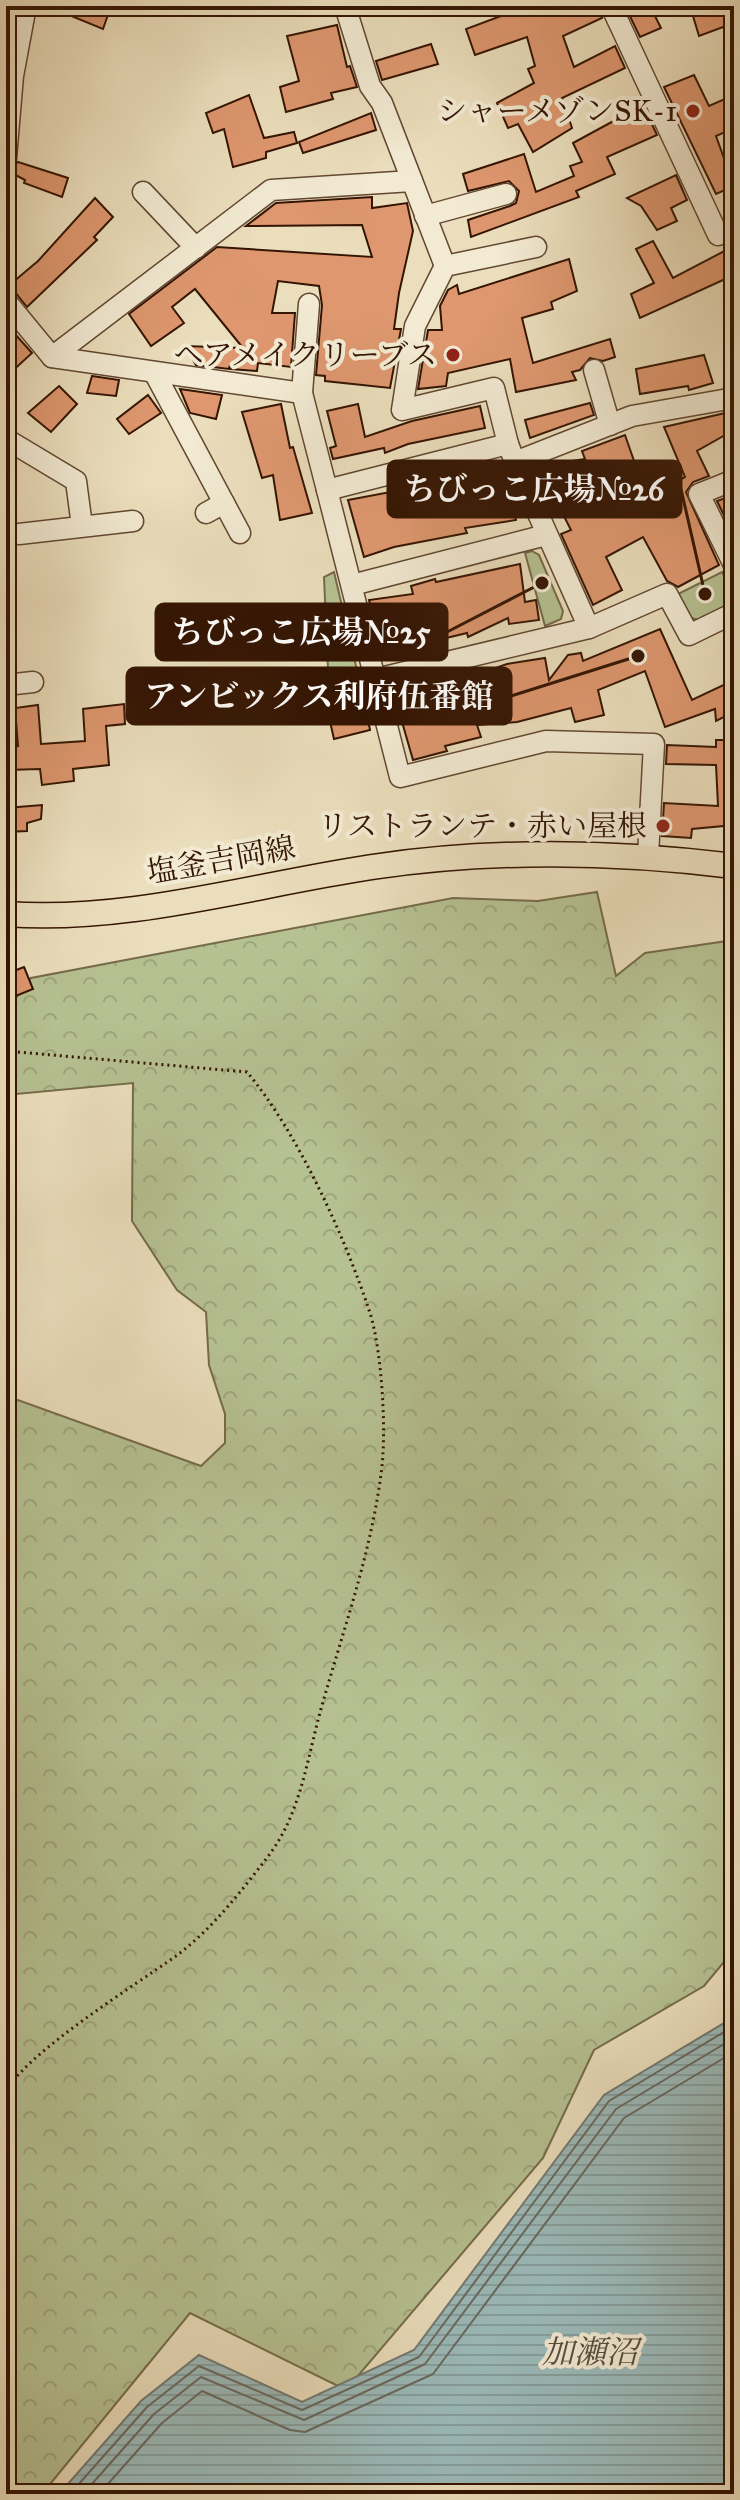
<svg xmlns="http://www.w3.org/2000/svg" width="740" height="2500" font-family="'IM FELL Great Primer','Noto Serif JP',serif">
  <style>
    .green { fill: #b6c192; stroke: #756b4a; stroke-width: 2 }
    .forest { fill: url(#forest-crowns); stroke: #756b4a; stroke-width: 2 }
    .water { fill: url(#water-rules); stroke: #727871; stroke-width: 2 }
    .lines { fill: none; stroke-linecap: round; stroke-linejoin: round }
    .shore { stroke: #68685e; stroke-width: 2 }
    .building { fill: #de976f; stroke: #341503; stroke-width: 2 }
    .minor-casing { stroke: #624731; stroke-width: 23 }
    .major-casing { stroke: #341503; stroke-width: 27 }
    .path { stroke: #341503; stroke-width: 3; stroke-dasharray: 2 4; stroke-linecap: butt }
    .minor { stroke: #f2ead3; stroke-width: 20 }
    .major { stroke: #ebdebc; stroke-width: 24 }
    .poi-dot { fill: #8f2418; stroke: #f2ead3; stroke-width: 3 }
    .labels { text-anchor: middle; dominant-baseline: central; stroke-width: 8; stroke-linejoin: round; paint-order: stroke }
    .poi-label { font-size: 30px; fill: #341503; stroke: #f2ead3; text-anchor: end }
    .street-label { font-size: 30px; fill: #341503; stroke: #f2ead3 }
    .water-label { font-size: 32px; font-style: italic; fill: #584f43; stroke: #f2ead3 }
    .leader { fill: none; stroke: #341503; stroke-width: 3 }
    .callout-dot { fill: #341503; stroke: #f2ead3; stroke-width: 3 }
    .callout { fill: #341503; stroke: #341503; stroke-width: 3 }
    .callout-label { font-size: 32px; text-anchor: middle; font-weight: bold; fill: #fff }
  </style>
  <defs>
    <pattern id="forest-crowns" width="20" height="18" patternUnits="userSpaceOnUse" patternTransform="scale(2)"><rect width="20" height="18" fill="#b6c192"/><path d="M2 6a3 3 0 1 1 6 0M12 15a3 3 0 1 1 6 0" fill="none" stroke="#9da57c"/></pattern>
    <pattern id="water-rules" width="6" height="5" patternUnits="userSpaceOnUse" patternTransform="scale(2)"><rect width="6" height="5" fill="#9bbaba"/><path d="M0 2.5h6" fill="none" stroke="#869f9e"/></pattern>
  </defs>
  <rect width="100%" height="100%" fill="#ebdebc"/>
  <filter id="stains"><feTurbulence type="fractalNoise" baseFrequency=".0025" numOctaves="4"/><feColorMatrix values="0 0 0 0 .2 0 0 0 0 .09 0 0 0 0 .02 0 0 0 .5 -.17"/></filter>
  <radialGradient id="worn" r=".72"><stop offset=".6" stop-color="#630" stop-opacity="0"/><stop offset="1" stop-color="#630" stop-opacity=".3"/></radialGradient>
  <g class="green">
    <path d="M532,551l7,4 24,56 -2,8 -16,7 -20,-73z"/>
    <path d="M334,572l30,128 -30,6 -6,-37 -4,-92z"/>
    <path d="M722,572l10,20 -2,12 -32,16 -15,-5 -9,-19z"/>
  </g>
  <path class="forest" d="M597,892l19,84 29,-23 89,-13v1010l-30,36 -110,64 -51,108 -197,232 -156,-77 -148,181h-36v-1090l12,-4 183,66 24,-23v-29l-16,-49 -3,-53 -29,-22 -45,-69 1,-138 -127,12v-84l25,-33 422,-80 85,3z"/>
  <path class="water" d="M734,2017v477h-675l82,-93 58,-46 103,47 112,-52 190,-255z"/>
  <g class="lines">
    <g class="shore">
      <path d="M70,2494l77,-87 52,-41 103,44 117,-53 190,-256 125,-75"/>
      <path d="M83,2494l71,-80 47,-37 103,43 121,-56 191,-255 118,-71"/>
      <path d="M99,2494l63,-71 40,-32 88,39 15,2 128,-58 191,-256 110,-66"/>
    </g>
  </g>
  <g class="building">
    <path d="M47,6h64l-8,23z"/>
    <path d="M528,6h70l4,12 -39,18 11,31 41,-21 10,22 -63,30 10,30 -39,24 -15,-28 -10,4 -11,-25 37,-20 -6,-14 7,-3 -8,-29 -52,18 -9,-26z"/>
    <path d="M625,6h25l11,22 -21,9z"/>
    <path d="M690,6h44v17l-35,13z"/>
    <path d="M337,25l10,42 3,-1 7,21 -26,6 2,6 -47,13 -6,-25 19,-6 -12,-45z"/>
    <path d="M431,44l7,20 -56,16 -6,-19z"/>
    <path d="M694,75l15,31 25,-11v33l-18,8 18,50 -18,8 -52,-107z"/>
    <path d="M249,95l15,43 30,-6 3,11 -31,9v6l-33,9 -9,-38 -11,4 -7,-20z"/>
    <path d="M643,105l14,30 -50,22 8,17 -39,17 3,6 -108,40 -3,-17 42,-14 6,-3 3,-12 -10,-10 -41,10 -5,-17 61,-20 12,38 38,-16 -4,-10 12,-4 -9,-19z"/>
    <path d="M371,113l5,17 -73,23 -4,-11z"/>
    <path d="M18,162l50,16 -6,19 -38,-14 1,-3 -17,-9z"/>
    <path d="M676,175l11,25 -16,8 6,13 -20,9 -16,-24 -14,-8z"/>
    <path d="M372,197v11l35,-5 6,28 -14,62 -5,36h7l-11,59 -65,-7v-5l-9,-1 6,-70 -3,-19 -41,-5 -6,32h23l-4,54 -33,-4 -1,8 -26,-2 -1,-4 -1,4 -33,-4 -11,-19 58,2 -48,-59 -23,18 12,16 -33,23 -22,-32 88,-67 155,10 -10,-32 -116,1 30,-23z"/>
    <path d="M95,198l18,19 -19,20 3,3 -70,67 -12,-15 -9,-4 32,-27z"/>
    <path d="M653,241l20,37 61,-32v29l-94,43 -9,-24 23,-11 -18,-34z"/>
    <path d="M569,259l8,32 -26,11 2,7 -31,9 11,45 77,-24 5,18 -12,4 -13,-3 -10,12 -8,2 4,8 -60,12 -6,-33 -62,14 -2,13 -28,3 10,-59h14l-2,-24 8,-16 9,-5 2,9z"/>
    <path d="M14,333l18,20 -26,24v-36z"/>
    <path d="M704,355l9,28 -24,7 -1,-4 -48,8 -4,-25z"/>
    <path d="M92,376l27,4 -3,16 -29,-3z"/>
    <path d="M59,386l18,18 -26,28 -23,-19z"/>
    <path d="M180,389l42,6 -6,24 -26,-6z"/>
    <path d="M148,395l13,18 -32,21 -12,-15z"/>
    <path d="M590,403l4,12 -64,23 -5,-18z"/>
    <path d="M281,404l9,44 3,-1 19,66 -32,7 -7,-45 -11,3 -20,-66z"/>
    <path d="M358,404l7,33 47,-16 68,-15 5,22 -77,16 -23,9 -1,-5 -51,11 -3,-11 6,-2 -9,-35z"/>
    <path d="M734,411v19l-37,21 12,25 -16,6 -7,10 33,73 -41,22 -11,-6 -24,-44 -37,20 16,33 -29,15 -32,-71 10,-4 -24,-47 -2,-18 40,-6 -3,-8 43,-16 22,63 38,-21 -21,-50z"/>
    <path d="M496,472l7,28 10,-1 3,21 -51,8 2,5 -73,14 -30,10 -16,-57 48,-9v-3z"/>
    <path d="M734,495v41l-17,-35z"/>
    <path d="M520,564l5,38 11,-2 3,20 -30,4 -1,-6 -40,19 -1,-4 -58,14 1,3 -26,8 -15,-58 44,-6 -2,-8 24,-7 1,3z"/>
    <path d="M660,629l32,71 42,-20v32l-18,9 -1,-12 -50,18 -20,-56 -47,19 6,25 -29,7 -4,-14 -54,14 -40,3 4,12 -36,9 2,5 -34,9 -19,-66 38,-8 28,-11 2,5 45,-16 38,-6 4,22 19,-25 13,-2 2,8z"/>
    <path d="M124,704l1,20 -19,2 3,39 -36,4 1,12 -32,4 -2,-16 -34,1v-23l12,-1 -3,-38 23,-3 3,39 44,-3 -2,-32z"/>
    <path d="M366,709l4,21 -36,9 -5,-22z"/>
    <path d="M716,740h18v85l-42,4 -1,9 -29,-2 2,-33 54,3 -2,-41 -50,-1 1,-19 49,2z"/>
    <path d="M42,805l-1,14 -14,4v8l-21,1v-24z"/>
    <path d="M24,967l9,22 -27,11v-26z"/>
  </g>
  <g class="lines">
    <defs>
      <g id="minor">
        <path d="M345,6l25,80 12,17 63,163"/>
        <path d="M611,6l107,229"/>
        <path d="M6,158l7,-82 13,-70"/>
        <path d="M143,192l53,56"/>
        <path d="M425,216l81,-22"/>
        <path d="M6,301l46,56 219,-167 141,-9"/>
        <path d="M52,357l250,36 25,97 181,-46 7,18"/>
        <path d="M594,370l16,55"/>
        <path d="M154,372l86,161"/>
        <path d="M302,393l7,-89"/>
        <path d="M734,398l-102,18 -117,46 74,166 78,-34 22,41 45,-22"/>
        <path d="M6,439l70,42 6,45"/>
        <path d="M508,444l-14,-56 -92,22 13,-84 30,-60 91,-19"/>
        <path d="M734,480l-35,14 35,71"/>
        <path d="M327,490l73,287 146,-36 108,3 -6,112"/>
        <path d="M206,513l18,-10"/>
        <path d="M19,534l114,-13"/>
        <path d="M352,585l194,-50"/>
        <path d="M376,679l213,-51"/>
        <path d="M6,685l27,-3"/>
      </g>
      <path id="major" d="M6,914c122,9 246,-29 366,-47 121,-18 241,-16 362,-1"/>
    </defs>
    <use href="#minor" class="minor-casing"/>
    <use href="#major" class="major-casing"/>
    <path class="path" d="M6,1051l241,21c51,61 98,165 123,241 12,38 17,122 11,161 -10,78 -37,154 -58,228 -16,54 -21,112 -57,157 -26,34 -56,72 -90,97 -45,32 -141,91 -170,134"/>
    <use href="#minor" class="minor"/>
    <use href="#major" class="major"/>
  </g>
  <g class="poi-dot">
    <circle cx="693" cy="111" r="8"/>
    <circle cx="453" cy="355" r="8"/>
    <circle cx="663" cy="826" r="8"/>
  </g>
  <g class="labels">
    <g class="poi-label">
      <text x="677" y="111">シャーメゾンSK-1</text>
      <text x="437" y="355">ヘアメイクリーブス</text>
      <text x="647" y="826">リストランテ・赤い屋根</text>
    </g>
    <g class="street-label">
      <text transform="translate(221 860) rotate(-10)">塩釜吉岡線</text>
    </g>
    <g class="water-label">
      <text x="590" y="2352">加瀬沼</text>
    </g>
  </g>
  <path class="leader" d="M705 594L681 489M542 583L447 632M638 656L511 696"/>
  <g class="callout-dot">
    <circle cx="705" cy="594" r="8"/>
    <circle cx="542" cy="583" r="8"/>
    <circle cx="638" cy="656" r="8"/>
  </g>
  <g class="callout">
    <rect x="388" y="461" width="293" height="56" rx="8"/>
    <rect x="156" y="604" width="291" height="56" rx="8"/>
    <rect x="127" y="668" width="384" height="56" rx="8"/>
  </g>
  <g class="callout-label">
    <text x="534" y="500">ちびっこ広場№26</text>
    <text x="301" y="643">ちびっこ広場№25</text>
    <text x="319" y="707">アンビックス利府伍番館</text>
  </g>
  <rect width="740" height="2500" fill="none" stroke="#ebdebc" stroke-width="32"/>
  <rect x="8" y="8" width="724" height="2484" fill="none" stroke="#341503" stroke-width="4"/>
  <rect x="16" y="16" width="708" height="2468" fill="none" stroke="#341503" stroke-width="2"/>
  <rect width="100%" height="100%" filter="url(#stains)"/>
  <rect width="100%" height="100%" fill="url(#worn)"/>
</svg>
